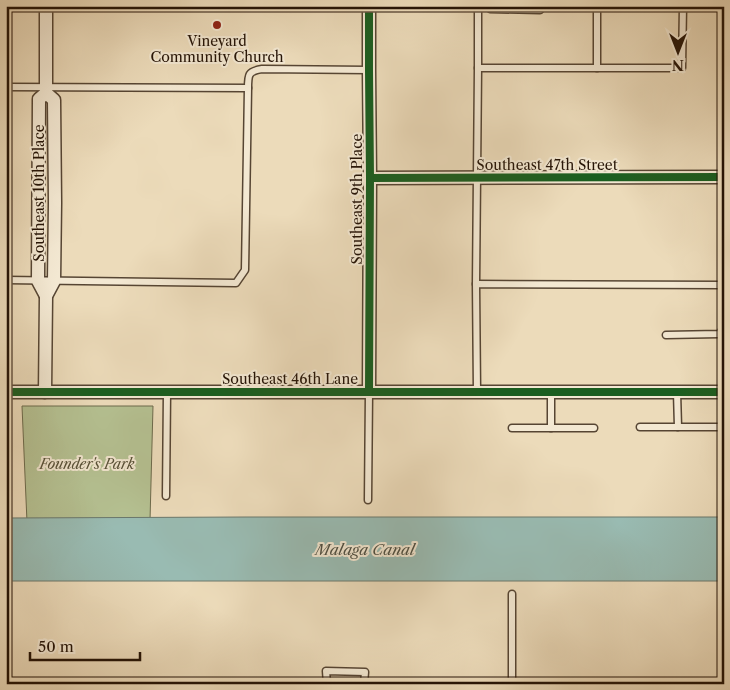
<svg xmlns="http://www.w3.org/2000/svg" width="730" height="690" font-family="'Libre Caslon Text',serif">
  <style>
    .green { fill: #b5c192; stroke: #6c6a4c }
    .water { fill: #99bbb2; stroke: #6a786d }
    .lines { fill: none; stroke-linecap: round; stroke-linejoin: round }
    .lane-casing { stroke: #564533; stroke-width: 9 }
    .street-casing { stroke: #564533; stroke-width: 15 }
    .lane { stroke: #f3e8d2; stroke-width: 6 }
    .street { stroke: #f3e8d2; stroke-width: 12 }
    .cycleway-casing { stroke: #f3e8d2; stroke-width: 11 }
    .cycleway { stroke: #1b5e20; stroke-width: 8 }
    .poi-dot { fill: #8f2418; stroke: #f3e8d2; stroke-width: 2 }
    .labels { text-anchor: middle; dominant-baseline: central; stroke-width: 4; stroke-linejoin: round; paint-order: stroke }
    .poi-label { font-size: 14px; fill: #241306; stroke: #f3e8d2 }
    .street-label { font-size: 14px; fill: #241306; stroke: #f3e8d2 }
    .park-label { font-size: 14px; font-style: italic; fill: #575037; stroke: #f3e8d2 }
    .water-label { font-size: 15px; font-style: italic; fill: #4d4e42; stroke: #f3e8d2 }
  </style>
  <rect width="100%" height="100%" fill="#ecdbba"/>
  <filter id="stains"><feTurbulence type="fractalNoise" baseFrequency=".004" numOctaves="4"/><feColorMatrix values="0 0 0 0 .2 0 0 0 0 .09 0 0 0 0 .02 0 0 0 .5 -.17"/></filter>
  <radialGradient id="worn" r=".72"><stop offset=".6" stop-color="#630" stop-opacity="0"/><stop offset="1" stop-color="#630" stop-opacity=".3"/></radialGradient>
  <path class="green" d="M22,406h131l-3,115 -123,1z"/>
  <path class="water" d="M246,517h478v64h-718v-63z"/>
  <g class="lines">
    <defs>
      <g id="lane">
        <path d="M478,6v62"/>
        <path d="M597,6v62"/>
        <path d="M490,9l50,1 3,-4"/>
        <path d="M6,87l242,1 -3,182 -9,13 -230,-3"/>
        <path d="M248,88c0,-13 0,-17 14,-19l107,1"/>
        <path d="M476,284l2,-216h204l1,-62"/>
        <path d="M666,335l53,-1 5,-6"/>
        <path d="M477,392l-1,-108 248,1"/>
        <path d="M551,392v36"/>
        <path d="M677,392l1,35"/>
        <path d="M640,427h79"/>
        <path d="M512,428h82"/>
        <path d="M166,496l1,-104"/>
        <path d="M368,500l1,-108"/>
        <path d="M512,594v90"/>
        <path d="M327,684l-1,-13 39,1 -1,12"/>
      </g>
      <g id="street">
        <path d="M46,6v87l-7,6 -1,182 8,15"/>
        <path d="M370,178l354,-1"/>
        <path d="M6,392h718"/>
        <path d="M45,392l1,-96 8,-15 1,-78 -1,-103 -8,-7"/>
        <path d="M369,392l1,-214 -1,-108v-64"/>
      </g>
    </defs>
    <use href="#lane" class="lane-casing"/>
    <use href="#street" class="street-casing"/>
    <use href="#lane" class="lane"/>
    <use href="#street" class="street"/>
    <defs>
      <g id="cycleway">
        <path d="M370,178l354,-1"/>
        <path d="M6,392h718"/>
        <path d="M369,392l1,-214 -1,-108v-64"/>
      </g>
    </defs>
    <use href="#cycleway" class="cycleway-casing"/>
    <use href="#cycleway" class="cycleway"/>
  </g>
  <circle class="poi-dot" cx="217" cy="25" r="5"/>
  <g class="labels">
    <g class="poi-label">
      <text x="217" y="41">Vineyard<tspan x="217" dy="16">Community Church</tspan></text>
    </g>
    <g class="street-label">
      <text x="547" y="165">Southeast 47th Street</text>
      <text transform="translate(39 193) rotate(-90)">Southeast 10th Place</text>
      <text transform="translate(357 199) rotate(-90)">Southeast 9th Place</text>
      <text x="290" y="379">Southeast 46th Lane</text>
    </g>
    <g class="park-label">
      <text x="87" y="464">Founder's Park</text>
    </g>
    <g class="water-label">
      <text x="365" y="549">Malaga Canal</text>
    </g>
  </g>
  <rect width="730" height="690" fill="none" stroke="#ecdbba" stroke-width="25"/>
  <rect x="8" y="8" width="715" height="675" fill="none" stroke="#241306" stroke-width="2.5"/>
  <rect x="12" y="12" width="705" height="665" fill="none" stroke="#241306"/>
  <g transform="translate(678 52) rotate(180)" stroke="#f3e8d2" stroke-width="4" paint-order="stroke">
  <path d="M0-4L9 19L0 12L-9 19Z" fill="#241306"/>
  <text y="-8" font-size="14" font-weight="bold" text-anchor="middle" fill="#241306">N</text>
  </g>
  <path d="M30 652v8h110v-8" fill="none" stroke="#241306" stroke-width="2.5"/>
  <text x="38" y="652" font-size="15" fill="#241306" stroke="#f3e8d2" stroke-width="4" paint-order="stroke">50 m</text>
  <rect width="100%" height="100%" filter="url(#stains)"/>
  <rect width="100%" height="100%" fill="url(#worn)"/>
</svg>
